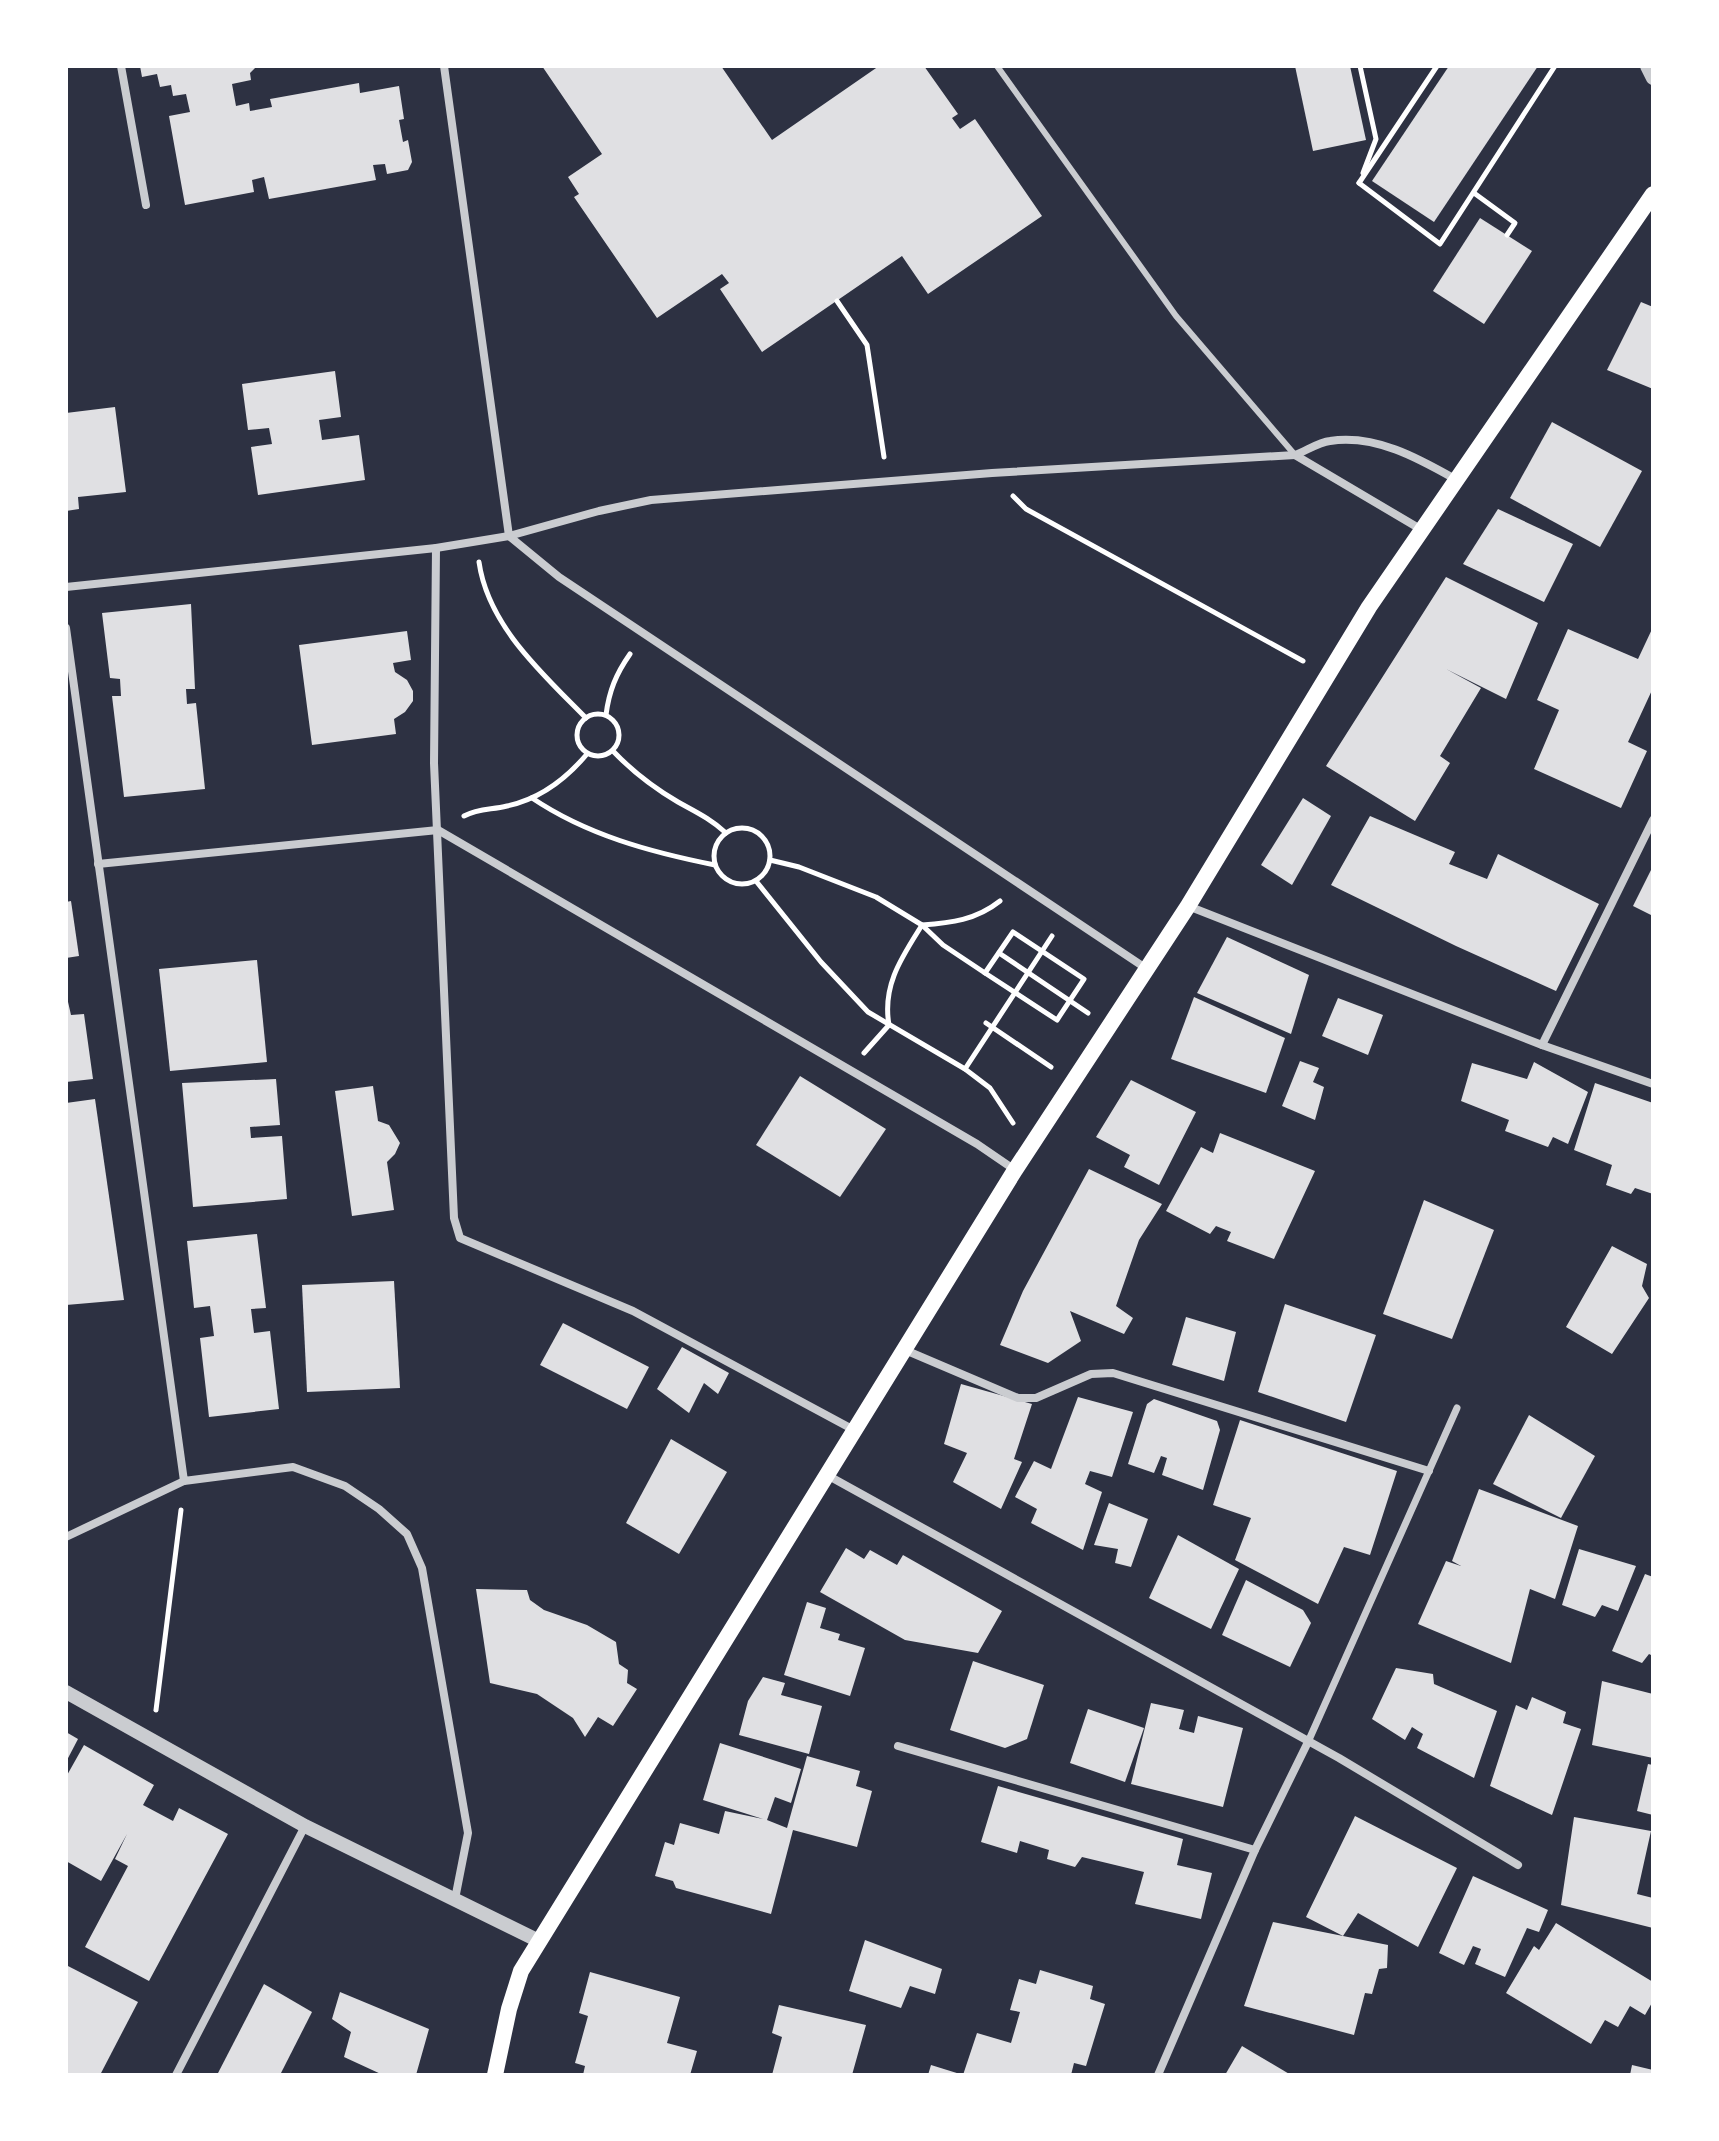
<svg xmlns="http://www.w3.org/2000/svg" width="1719" height="2141" font-family="Commissioner,sans-serif">
  <style>
    .building { fill: #e0e0e3 }
    .lines { fill: none; stroke-linecap: round; stroke-linejoin: round }
    .path { stroke: #fff; stroke-width: 5 }
    .service { stroke: #caccd0; stroke-width: 6 }
    .pedestrian { stroke: #caccd0; stroke-width: 7 }
    .minor { stroke: #caccd0; stroke-width: 8 }
    .tertiary { stroke: #caccd0; stroke-width: 14 }
    .secondary { stroke: #fff; stroke-width: 16 }
  </style>
  <rect width="100%" height="100%" fill="#2d3142"/>
  <g class="building">
    <path d="M140,66h117l-7,7 1,7 -19,4 4,22 13,-3 1,8 22,-4 -2,-8 89,-16 1,10 39,-7 5,33 -5,1 4,22 5,-2 4,22 -4,8 -21,4 -2,-10 -12,1 3,15 -107,19 -5,-22 -12,3 2,12 -69,13 -16,-89 21,-4 -4,-18 -13,2 -2,-11 -11,2 -3,-13 -15,3z"/>
    <path d="M542,66h179l51,74 107,-74h45l34,48 -6,4 8,11 15,-10 67,97 -114,78 -26,-38 -140,96 -42,-63 9,-6 -7,-9 -65,44 -83,-121 5,-3 -11,-17 34,-23z"/>
    <path d="M1295,66h55l16,74 -53,11z"/>
    <path d="M1449,66h89l-104,156 -62,-41z"/>
    <path d="M1480,218l52,33 -48,73 -51,-33z"/>
    <path d="M1641,302l12,5v82l-46,-19z"/>
    <path d="M335,371l6,46 -22,3 3,20 37,-5 6,45 -107,15 -7,-48 21,-3 -3,-16 -21,2 -6,-46z"/>
    <path d="M115,407l11,85 -48,5 1,12 -13,2v-98z"/>
    <path d="M1552,422l90,49 -42,76 -90,-49z"/>
    <path d="M1498,509l75,35 -29,58 -81,-38z"/>
    <path d="M1446,577l92,46 -32,76 -60,-30 35,19 -41,68 10,7 -35,58 -89,-55z"/>
    <path d="M191,604l4,85h-9l1,15 9,-1 9,86 -81,8 -12,-101h9l-1,-17 -10,-1 -8,-65z"/>
    <path d="M1653,627v61l-25,54 19,9 -26,57 -87,-39 25,-59 -22,-10 31,-71 70,30z"/>
    <path d="M407,631l4,29 -18,3 2,9 12,8 6,11v10l-8,11 -11,7 2,15 -84,11 -13,-100z"/>
    <path d="M1303,798l28,18 -39,69 -31,-20z"/>
    <path d="M1370,816l85,36 -6,12 38,15 11,-25 101,50 -43,87 -100,-45 -125,-61z"/>
    <path d="M1653,866v50l-20,-10z"/>
    <path d="M71,901l8,55 -13,2v-56z"/>
    <path d="M1227,937l82,38 -18,59 -94,-41z"/>
    <path d="M257,960l10,102 -97,9 -11,-102z"/>
    <path d="M66,993l5,22 13,-1 9,65 -27,3z"/>
    <path d="M1194,997l91,41 -19,55 -95,-34z"/>
    <path d="M1338,998l45,17 -15,40 -46,-19z"/>
    <path d="M1300,1061l19,7 -6,14 11,5 -9,33 -33,-14z"/>
    <path d="M1534,1062l54,30 -20,52 -15,-7 -5,10 -43,-16 4,-11 -48,-19 11,-38 55,16z"/>
    <path d="M800,1076l86,53 -46,68 -84,-52z"/>
    <path d="M276,1079l4,46 -30,2 1,11 31,-2 5,63 -94,8 -11,-124z"/>
    <path d="M1131,1080l65,32 -37,73 -35,-18 6,-12 -34,-18z"/>
    <path d="M1595,1083l58,20v91l-18,-6 -4,6 -25,-9 6,-20 -38,-15z"/>
    <path d="M373,1086l5,35 11,4 11,18 -5,11 -8,8 7,48 -42,6 -17,-125z"/>
    <path d="M95,1099l29,201 -58,5v-202z"/>
    <path d="M1220,1133l95,38 -41,88 -47,-18 4,-9 -15,-6 -6,8 -44,-23 35,-64 12,6z"/>
    <path d="M1089,1169l73,35 -23,36 -23,66 17,12 -9,16 -54,-23 11,30 -33,22 -48,-18 23,-54z"/>
    <path d="M1424,1200l70,30 -42,109 -69,-25z"/>
    <path d="M257,1234l9,74 -15,1 3,24 16,-2 9,78 -70,8 -9,-79 14,-2 -4,-30 -16,2 -7,-67z"/>
    <path d="M1612,1246l35,18 -5,22 7,12 -37,56 -46,-27z"/>
    <path d="M394,1281l6,107 -93,4 -5,-107z"/>
    <path d="M1285,1304l91,31 -30,87 -88,-30z"/>
    <path d="M1186,1317l50,15 -12,49 -52,-16z"/>
    <path d="M563,1323l86,44 -22,42 -87,-44z"/>
    <path d="M682,1347l47,26 -11,21 -14,-11 -15,30 -32,-24z"/>
    <path d="M961,1384l71,20 -18,55 8,3 -21,47 -48,-27 14,-29 -23,-9z"/>
    <path d="M1078,1397l55,15 -21,65 -22,-6 -5,13 17,8 -19,58 -52,-27 6,-14 -22,-12 19,-36 17,8z"/>
    <path d="M1154,1399l63,22 3,9 -17,60 -41,-15 5,-17 -6,-2 -7,17 -26,-9 19,-60z"/>
    <path d="M1529,1415l66,41 -34,62 -68,-34z"/>
    <path d="M1240,1420l157,51 -27,84 -26,-8 -26,57 -83,-44 16,-42 -38,-13z"/>
    <path d="M671,1439l56,33 -48,82 -53,-31z"/>
    <path d="M1479,1489l99,37 -23,73 -25,-10 -19,74 -93,-39 28,-63 15,5 -9,-5z"/>
    <path d="M1109,1503l39,16 -17,48 -16,-4 3,-14 -24,-4z"/>
    <path d="M1178,1535l61,34 -28,60 -62,-31z"/>
    <path d="M846,1548l18,11 6,-9 27,15 6,-10 99,56 -24,42 -73,-13 -85,-48z"/>
    <path d="M1579,1549l57,17 -18,45 -16,-6 -7,12 -33,-12z"/>
    <path d="M1645,1574l8,3v79l-4,-2 -7,9 -30,-12z"/>
    <path d="M1246,1580l57,30 8,13 -21,44 -68,-32z"/>
    <path d="M476,1589l51,1 3,10 14,10 43,15 29,17 3,22 9,6 -1,13 10,6 -24,37 -15,-9 -13,20 -12,-19 -36,-24 -47,-11z"/>
    <path d="M807,1602l19,6 -6,20 20,6 -2,6 27,8 -15,48 -66,-21z"/>
    <path d="M973,1661l71,24 -17,54 -22,9 -55,-18z"/>
    <path d="M1396,1668l37,6 1,10 63,27 -23,67 -57,-30 6,-14 -11,-7 -7,13 -33,-21z"/>
    <path d="M763,1677l22,6 -4,12 41,11 -13,48 -70,-19 9,-34z"/>
    <path d="M1602,1681l51,13v64l-61,-13z"/>
    <path d="M1532,1697l34,15 -3,11 18,6 -29,86 -62,-29 26,-81 11,5z"/>
    <path d="M1151,1703l33,7 -5,19 15,4 4,-17 45,12 -20,79 -92,-23z"/>
    <path d="M1088,1709l56,19 -19,54 -55,-19z"/>
    <path d="M66,1732l12,7 -12,23z"/>
    <path d="M720,1743l81,26 -10,34 -16,-6 -8,23 20,8 20,-72 53,15 -4,15 16,5 -15,56 -64,-17 -22,84 -95,-26 -3,-7 -18,-5 10,-34 9,3 6,-22 39,11 6,-23 38,8 -60,-19z"/>
    <path d="M84,1745l70,40 -11,20 30,16 6,-13 49,26 -79,147 -64,-34 43,-81 -13,-7 12,-25 -26,47 -35,-20v-84z"/>
    <path d="M1648,1764l5,1v50l-16,-4z"/>
    <path d="M998,1786l185,53 -6,26 35,8 -11,46 -66,-15 9,-32 -62,-15 -7,10 -28,-8 2,-9 -29,-9 -3,12 -36,-11z"/>
    <path d="M1355,1816l102,52 -39,79 -60,-34 -15,23 -37,-19z"/>
    <path d="M1574,1817l77,14 -14,63 16,4v30l-92,-23z"/>
    <path d="M1473,1876l75,34 -9,22 -12,-4 -22,49 -30,-13 6,-15 -8,-3 -9,19 -25,-12z"/>
    <path d="M1273,1922l115,23 -1,23 -8,1 -7,25 -7,-1 -11,42 -110,-29z"/>
    <path d="M1556,1923l97,59v19l-8,14 -15,-9 -12,21 -13,-7 -14,24 -85,-51 28,-47 5,4z"/>
    <path d="M865,1940l77,29 -7,25 -25,-8 -9,22 -52,-17z"/>
    <path d="M66,1965l72,37 -38,73h-34z"/>
    <path d="M1040,1970l53,16 -3,13 15,5 -19,62 -12,-3 -3,12h-108l14,-42 34,10 9,-31 -10,-2 9,-31 17,5z"/>
    <path d="M590,1972l90,25 -13,46 30,8 -7,24h-107l2,-9 -10,-3 13,-47 -9,-3z"/>
    <path d="M264,1984l48,28 -31,61 -64,2z"/>
    <path d="M340,1992l89,37 -13,46h-33l-39,-18 7,-25 -19,-13z"/>
    <path d="M779,2005l87,20 -14,50h-80l10,-38 -10,-4z"/>
    <path d="M1242,2046l49,29h-66z"/>
    <path d="M931,2065l29,9v1h-32z"/>
    <path d="M1632,2065l21,5v5h-23z"/>
  </g>
  <g class="lines">
    <g class="path">
      <path d="M1360,66l16,73 -13,34"/>
      <path d="M1359,183l81,61 115,-178"/>
      <path d="M1359,183l78,-117"/>
      <path d="M1474,193l41,30 -8,12"/>
      <path d="M837,301l30,44 17,112"/>
      <path d="M1013,496l13,13 277,152"/>
      <path d="M479,562c9,64 64,112 107,156"/>
      <circle cx="598" cy="735" r="21"/>
      <path d="M606,715c3,-24 10,-41 24,-61"/>
      <path d="M613,751c19,20 41,37 65,51 18,10 33,17 48,31"/>
      <path d="M532,798c55,37 118,54 183,67"/>
      <path d="M464,816c15,-8 27,-6 43,-10 33,-7 59,-27 80,-52"/>
      <circle cx="742" cy="856" r="28"/>
      <path d="M770,860l29,7 77,30 46,28 21,20 42,28"/>
      <path d="M756,881l65,81 47,50 97,57 25,19 23,35"/>
      <path d="M1013,932l71,47 -27,41 -72,-47z"/>
      <path d="M999,953l89,60"/>
      <path d="M986,1023l65,44"/>
      <path d="M864,1053l25,-28c-7,-40 13,-68 33,-100 29,-2 54,-5 78,-24"/>
      <path d="M965,1069l87,-133"/>
      <path d="M156,1710l25,-200"/>
    </g>
    <path class="service" d="M997,66l179,250 119,139"/>
    <path class="pedestrian" d="M1308,1742l149,-334"/>
    <g class="minor">
      <path d="M121,66l25,139"/>
      <path d="M444,66l65,470 50,41 588,392"/>
      <path d="M1295,455l127,75"/>
      <path d="M436,548l-2,215 20,455 6,20 173,73 221,119"/>
      <path d="M66,587l370,-39 73,-12 90,-25 52,-11 341,-27 303,-18c11,-4 24,-13 35,-14 45,-7 88,17 125,38"/>
      <path d="M66,628l118,853 109,-14 52,19 34,23 28,25 15,34 46,265 -13,66"/>
      <path d="M98,864l340,-34 539,314 38,26"/>
      <path d="M1188,906l354,139 111,39"/>
      <path d="M1542,1045l111,-225"/>
      <path d="M905,1350l113,48h18l55,-24 22,-1 316,98"/>
      <path d="M827,1475l512,283 179,107"/>
      <path d="M66,1537l118,-56"/>
      <path d="M898,1746l357,104"/>
      <path d="M176,2075l129,-249"/>
      <path d="M1158,2075l97,-225 53,-108"/>
    </g>
    <g class="tertiary">
      <path d="M1647,66l6,12"/>
      <path d="M66,1692l239,134 234,115"/>
    </g>
    <path class="secondary" d="M495,2075l14,-66 12,-38 494,-801 173,-264 181,-299 284,-413"/>
  </g>
  <rect width="1719" height="2141" fill="none" stroke="#ffffff" stroke-width="136"/>
</svg>
